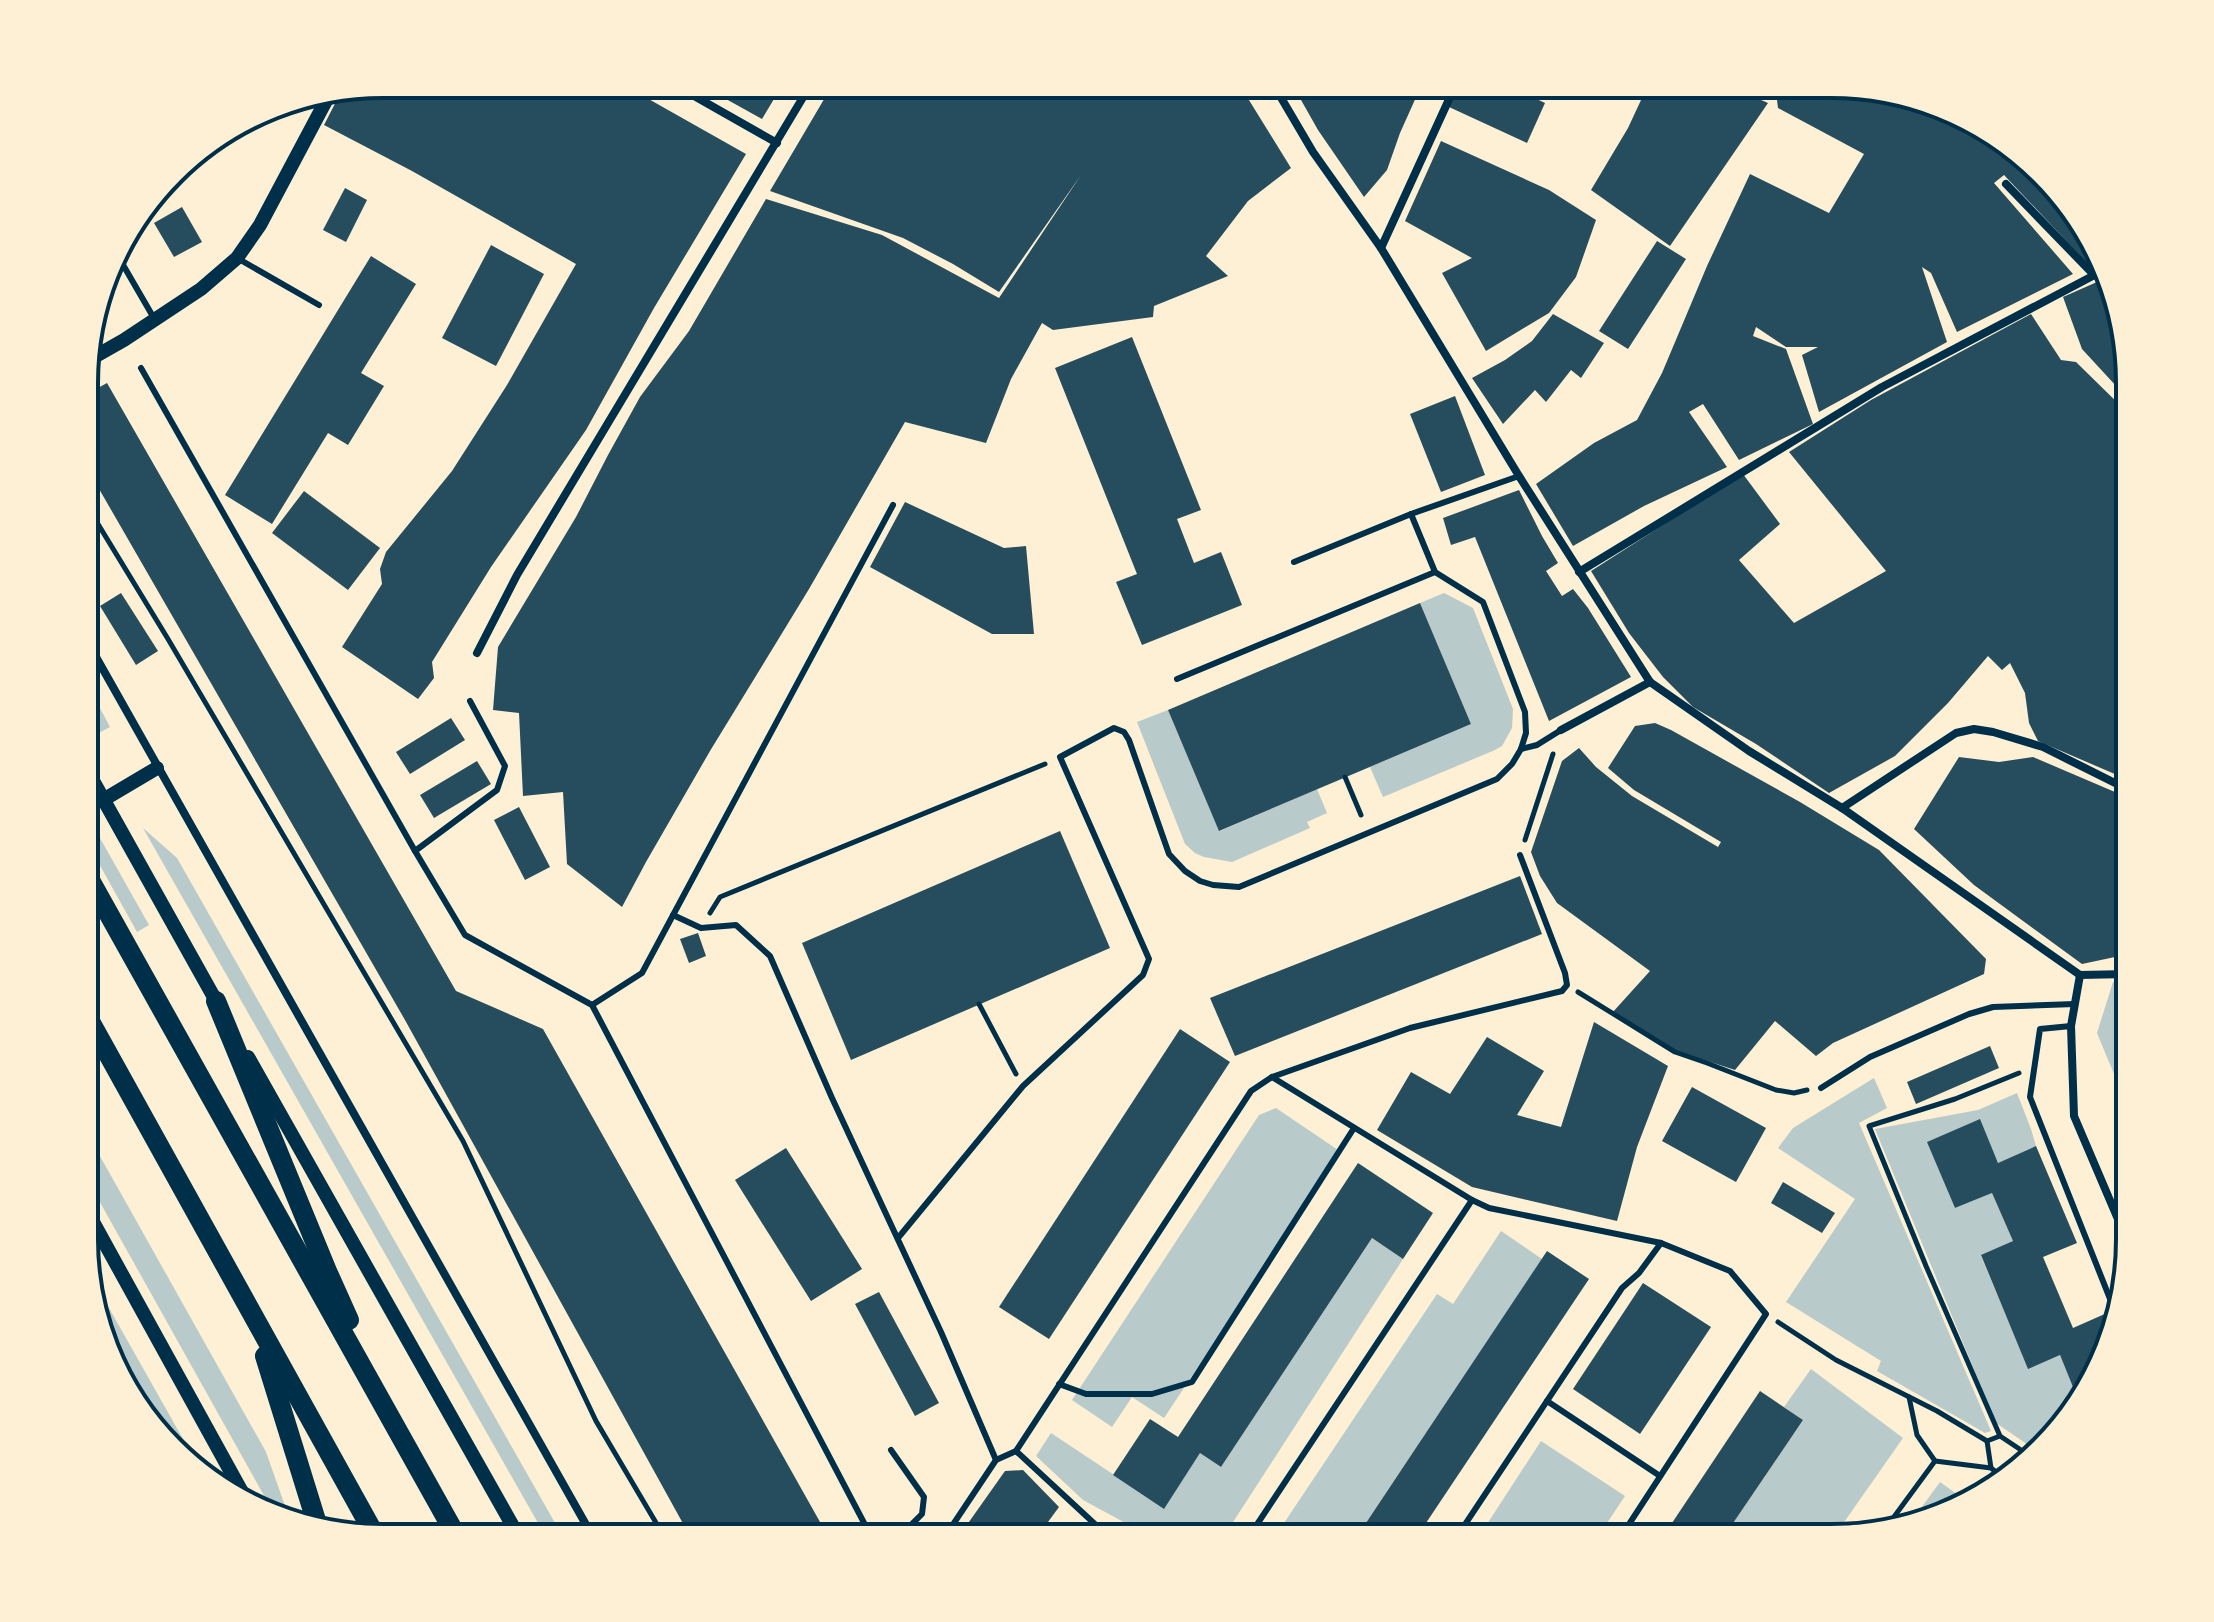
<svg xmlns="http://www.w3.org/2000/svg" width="2214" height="1622" font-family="Montserrat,sans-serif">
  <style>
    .green { fill: #b9caca }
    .building { fill: #264d5e }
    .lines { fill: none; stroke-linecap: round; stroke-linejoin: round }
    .path { stroke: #003049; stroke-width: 5 }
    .service { stroke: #003049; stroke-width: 6 }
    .minor { stroke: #003049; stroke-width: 8 }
    .tertiary { stroke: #003049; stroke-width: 14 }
    .primary { stroke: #003049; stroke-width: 20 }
    .rim { fill: none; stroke: #003049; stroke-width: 4 }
  </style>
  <rect width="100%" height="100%" fill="#fdf0d5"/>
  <g class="green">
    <path d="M1444,593l29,15 40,101 -1,19 -10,18 -7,4 -112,47 -13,-30 101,-43 -51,-121z"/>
    <path d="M87,684l23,43 -15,8 -8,-16z"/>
    <path d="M1168,710l52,121 97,-42 10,24 -20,9 3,6 -78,34 -28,-5 -9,-4 -10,-9 -48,-122z"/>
    <path d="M87,815l62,110 -12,7 -50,-90z"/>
    <path d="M143,828l34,30 386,679h-17z"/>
    <path d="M2129,978v89l-15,7 -17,-41 16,-51z"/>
    <path d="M1874,1078l13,30 -28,15 132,308 -6,2 -108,-62 4,-10 -95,-59 69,-103 -77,-51 15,-20z"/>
    <path d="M2017,1093l14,36 5,17 -38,17 -19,-43 -51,22 27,66 37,-15 21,48 -32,15 47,112 32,-13 19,47 -5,10 -24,9 4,11 -20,17 -38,-26 -121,-294 103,-19z"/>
    <path d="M1276,1108l65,44 -177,266 -32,-21 -20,30 -40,-27 187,-285z"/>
    <path d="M87,1133l179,319 24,68 -14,-3 -189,-338z"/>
    <path d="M1501,1231l41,28 -186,279h-82l163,-244 16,10z"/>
    <path d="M1372,1238l31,21 -177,274 -36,5h-37l-70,-38 -47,-44 15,-23 113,75 36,-55 21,14z"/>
    <path d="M87,1269l118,209 -81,-90 -37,-111z"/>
    <path d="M1811,1369l92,69 -70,100h-110l80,-118 -19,-13z"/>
    <path d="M1541,1441l84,55 -28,42h-119z"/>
    <path d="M1940,1482l29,21 -5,4 -51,12z"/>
  </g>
  <g class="building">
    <path d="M383,84h239l124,70 -92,154 -68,122 -95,137 -59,95 2,16 -16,21 -76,-52 40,-63 -2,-15 6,-17 66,-81 55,-86 69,-121 -164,-93 -88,-46 17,-33z"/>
    <path d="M699,84h84l-21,35z"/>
    <path d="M833,84h406l52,84 -43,33 -42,55 22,20 -74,30 -1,11 -100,13 -11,-7 -31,56 -25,64 -81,-21 -96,167 -99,162 -64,111 -24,45 -55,-43 -4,-72 -40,4 -4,-83 -26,-3 5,-63 78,-130 32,-62 32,-58 49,-66 77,-132 116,36 117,63 82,-123 -82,117 -46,-28 -50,-26 -133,-47z"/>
    <path d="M1292,84h130l-22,49 -13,37 -23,27 -46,-67z"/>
    <path d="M1459,84h46l40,19 -18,40 -78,-36z"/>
    <path d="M1648,85h79l41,18 -98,143 -79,-56 37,-62z"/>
    <path d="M1758,85h92l77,15 86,46 86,104 3,12 -11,5 -87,-92 -10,8 79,91 -116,58 -26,-59 -9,-6 25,75 -128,70 -17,-57 16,-8h-32l-30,-20 -3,9 33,13 27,75 -74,36 -36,-56 -14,8 38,55 -83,39 -71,40 -37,-62 58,-41 43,-23 25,-47 45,-107 43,-92 79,39 35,-59 -86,-46 -2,-16z"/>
    <path d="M1441,141l108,49 47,30 -20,57 -27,36 -63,38 -44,-78 30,-15 -67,-37z"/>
    <path d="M345,188l22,12 -21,42 -23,-12z"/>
    <path d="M182,207l20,35 -28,15 -20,-34z"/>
    <path d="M1657,241l29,18 -58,90 -29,-18z"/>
    <path d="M491,245l53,29 -48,92 -54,-28z"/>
    <path d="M371,256l45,28 -55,89 23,13 -36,59 -20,-12 -56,91 -47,-29z"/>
    <path d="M2106,278l23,86v36l-47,-51 -19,-52z"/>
    <path d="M1553,314l51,29 -23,35 -10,-8 -25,32 -11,-12 -32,34 -31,-46 33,-18 27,-19z"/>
    <path d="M2031,314l30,46 15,2 53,52v358l-5,6 -86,-37 -9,-18 -4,-30 -15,-30 -8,7 -14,-14 -40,47 -53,53 -66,37 -73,-49 -63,-37 -30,-30 -34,-44 -38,-62 152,-97 37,50 -41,36 55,63 92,-52 -97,-119 82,-52z"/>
    <path d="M1132,337l69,173 -24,9 17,44 27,-11 21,53 -100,40 -26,-63 21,-8 -82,-206z"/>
    <path d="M107,383l349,608 87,38 286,509h-138l-286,-518 -318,-552v-74z"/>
    <path d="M1455,396l30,79 -44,17 -31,-78z"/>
    <path d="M1519,490l23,46 16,27 -12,8 16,25 11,-7 15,19 43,69 -82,44 -74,-184 -24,8 -8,-27z"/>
    <path d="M304,491l76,57 -32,42 -76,-57z"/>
    <path d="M905,502l99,46 22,-2 8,88h-42l-122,-67z"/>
    <path d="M87,522l9,18 -9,5z"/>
    <path d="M121,593l37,58 -22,14 -36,-59z"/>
    <path d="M1420,603l51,121 -252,107 -51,-121z"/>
    <path d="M451,718l14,22 -55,34 -14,-22z"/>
    <path d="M1655,723l16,7 129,72 79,48 107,109 -2,15 -151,69 -17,13 -41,-35 -40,49 -61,-20 -62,-37 38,-42 -93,-68 -17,-27 -9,-24 31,-91 17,-13 17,19 36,29 86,51 3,-5 -87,-52 -26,-22 27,-42z"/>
    <path d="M1959,757l40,5 34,-5 96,41v156l-47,10 -108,-79 -60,-56z"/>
    <path d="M477,761l14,23 -57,34 -14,-23z"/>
    <path d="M519,807l31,60 -25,13 -31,-60z"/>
    <path d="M1060,831l50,117 -259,112 -49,-117z"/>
    <path d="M1520,876l22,58 -307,122 -25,-58z"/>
    <path d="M698,933l8,23 -17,7 -9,-24z"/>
    <path d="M1594,1022l74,44 -31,81 -20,74 -145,-34 -95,-57 34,-58 39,22 37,-57 57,34 -27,44 44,12z"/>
    <path d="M1180,1029l50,33 -181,277 -50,-32z"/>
    <path d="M1990,1046l9,22 -83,36 -9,-22z"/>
    <path d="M2129,1067v45l-15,-38z"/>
    <path d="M1692,1087l74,41 -30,54 -74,-41z"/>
    <path d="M1980,1119l18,44 38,-17 41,97 -34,14 30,71 34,-15 6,15 -6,25 -28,49 -19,-47 -32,14 -47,-114 32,-14 -21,-48 -37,15 -28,-66z"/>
    <path d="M786,1148l76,121 -51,32 -76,-121z"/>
    <path d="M1358,1163l75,50 -30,46 -31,-21 -151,229 -21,-14 -36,56 -51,-34 37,-56 28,18z"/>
    <path d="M1783,1182l52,31 -13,20 -51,-30z"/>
    <path d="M1547,1251l42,28 -173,259h-60z"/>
    <path d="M1643,1283l68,44 -71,107 -67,-45z"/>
    <path d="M879,1292l60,111 -24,13 -60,-112z"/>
    <path d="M1760,1391l43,29 -80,118h-61z"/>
    <path d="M2074,1412l-6,9 -14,11 -4,-10z"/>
    <path d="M1023,1470l36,37 -11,15 -60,16h-17l-7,-9 41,-58z"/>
  </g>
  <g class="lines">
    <g class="path">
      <path d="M87,506l81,133 295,502 133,280 69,117"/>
      <path d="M1345,777l16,38"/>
      <path d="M1525,840l28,-86"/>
      <path d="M710,913l10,-16 325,-133"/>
      <path d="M1578,992l97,60 32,11 69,27 18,3 13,-3"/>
      <path d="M979,1004l37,70"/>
      <path d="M1778,1322l58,38 101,51 50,30 13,-5 27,18"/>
      <path d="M1909,1397l8,38 18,26"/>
      <path d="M2000,1436l-74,-170 -57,-140 86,-27 64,-26"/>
      <path d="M1987,1441l4,27"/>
      <path d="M1888,1525l47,-64 56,7 10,8"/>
    </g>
    <g class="service">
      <path d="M115,251l40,69"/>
      <path d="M237,258l82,47"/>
      <path d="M141,368l274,483 50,84 127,70 280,533"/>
      <path d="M1294,562l117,-48"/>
      <path d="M1177,679l258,-107"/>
      <path d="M1521,749l16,-4 24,-15"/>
      <path d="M415,851l82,-61 8,-24 -35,-65"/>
      <path d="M673,915l28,13 35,-3 34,31 62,142 109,234 55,128"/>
      <path d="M592,1005l50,-32 251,-468"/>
      <path d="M2071,1026l-31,3 -10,68 86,217"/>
      <path d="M1272,1077l200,123 17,8 172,35 69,28 36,43 -146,224"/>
      <path d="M1821,1088l49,-31 99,-43 24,-7 82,-3"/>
      <path d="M898,1238l125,-152 120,-111 6,-16 -89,-202 54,-29 10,4 5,8 40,114 16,17 15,10 13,4 26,2 258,-108 15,-15 9,-15 5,-16 -1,-21 -42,-110 -48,-30 -24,-58 108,-38"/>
      <path d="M1059,1384l27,10h66l40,-12 162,-254"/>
      <path d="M1547,1401l113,75"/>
      <path d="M891,1450l33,47 -2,17 -24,24"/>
      <path d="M1016,1451l94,87"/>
      <path d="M944,1538l52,-78 20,-9 235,-360 21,-14 138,-49 152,-37 5,-6 -2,-12 -45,-118"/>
      <path d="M1248,1538l224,-338"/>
      <path d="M1456,1538l166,-250 17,-15 22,-30"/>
    </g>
    <g class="minor">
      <path d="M673,84l104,59"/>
      <path d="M1273,84l40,68 68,96 138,228 131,206 99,69 93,57 238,167"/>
      <path d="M1740,85l22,9"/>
      <path d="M2006,184l88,91"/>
      <path d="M1381,248l75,-164"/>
      <path d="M1579,572l303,-185 222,-117"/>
      <path d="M87,641l506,896"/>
      <path d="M477,653l40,-78 294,-491"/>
      <path d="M1561,730l89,-48"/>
      <path d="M1842,808l114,-75 18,-4 19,3 50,15 86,43"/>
      <path d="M2080,975l-9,51 3,90 55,129"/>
      <path d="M2080,975l49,-1"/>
    </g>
    <g class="tertiary">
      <path d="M87,361l37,-21 77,-51 36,-31 23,-33 69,-130"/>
      <path d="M87,770l133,238"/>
      <path d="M103,800l54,-32"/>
      <path d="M248,1057l271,480"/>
      <path d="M87,1211l161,292"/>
    </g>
    <g class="primary">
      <path d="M87,875l370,662"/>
      <path d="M216,1001l111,270 22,49"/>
      <path d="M87,1016l289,521"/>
      <path d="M265,1356l53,171"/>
    </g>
  </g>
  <path d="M0 0H2214V1622H0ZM383 98H1831A285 285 0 0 1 2116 383V1239A285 285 0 0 1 1831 1524H383A285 285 0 0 1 98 1239V383A285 285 0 0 1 383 98Z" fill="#fdf0d5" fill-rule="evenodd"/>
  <path class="rim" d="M383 98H1831A285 285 0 0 1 2116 383V1239A285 285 0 0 1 1831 1524H383A285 285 0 0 1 98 1239V383A285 285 0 0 1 383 98Z"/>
</svg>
